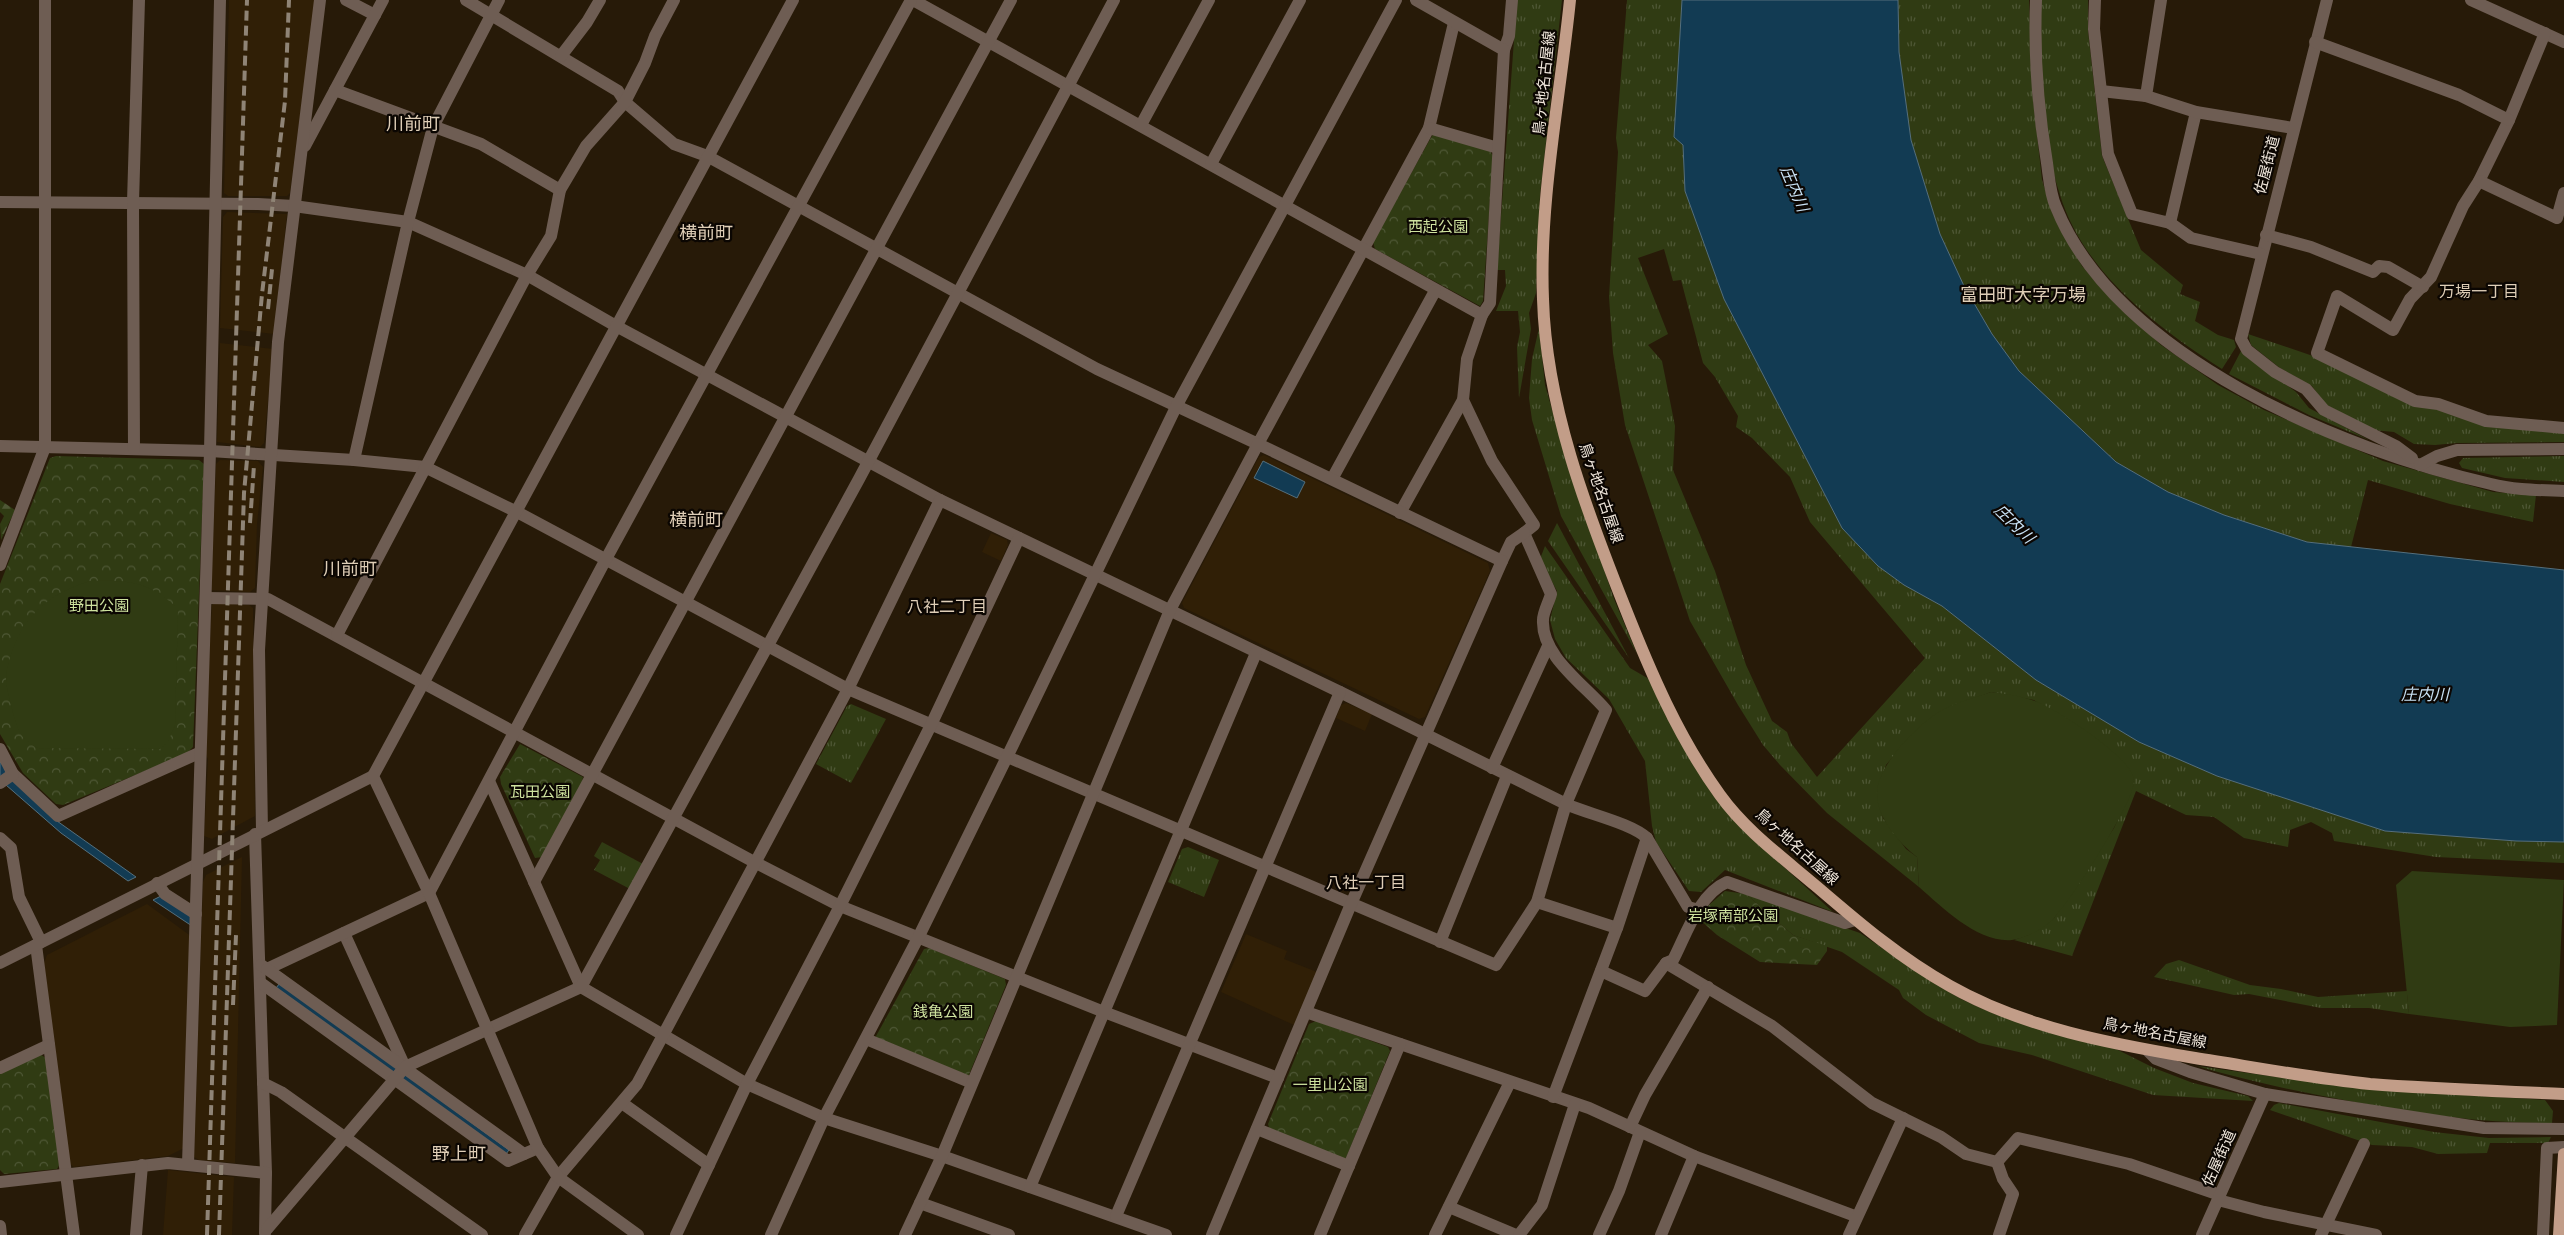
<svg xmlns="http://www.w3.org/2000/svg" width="2564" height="1235" font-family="'Nunito Sans','Noto Sans JP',sans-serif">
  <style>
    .built { fill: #301f06 }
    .grass { fill: url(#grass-tufts); fill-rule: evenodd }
    .forest { fill: url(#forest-firs) }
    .park { fill: url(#park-crowns) }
    .garden { fill: #303b13 }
    .water { fill: #123b53; stroke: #556f7c }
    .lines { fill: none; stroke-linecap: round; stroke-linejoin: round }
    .minor { stroke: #6e5d53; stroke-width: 12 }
    .major { stroke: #c29d88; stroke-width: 12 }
    .rail { stroke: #8f8476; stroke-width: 4; stroke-dasharray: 10 5; stroke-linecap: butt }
    .labels { text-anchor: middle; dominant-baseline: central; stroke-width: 4.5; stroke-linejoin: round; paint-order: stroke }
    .street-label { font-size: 15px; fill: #f0e7dc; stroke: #0b0602 }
    .park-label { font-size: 15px; fill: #cfe39f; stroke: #0b0602 }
    .water-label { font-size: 16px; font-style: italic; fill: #c9e2f5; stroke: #0b0602 }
    .neighbourhood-label { font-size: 16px; fill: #dfceb7; stroke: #0b0602 }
    .quarter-label { font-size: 18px; fill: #dfceb7; stroke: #0b0602 }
  </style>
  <defs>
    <pattern id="grass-tufts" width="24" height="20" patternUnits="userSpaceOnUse" patternTransform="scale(1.25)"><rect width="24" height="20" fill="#303b13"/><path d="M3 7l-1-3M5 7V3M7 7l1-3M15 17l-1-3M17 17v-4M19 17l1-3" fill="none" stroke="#4e5735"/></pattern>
    <pattern id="forest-firs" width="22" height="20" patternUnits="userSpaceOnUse" patternTransform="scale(1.25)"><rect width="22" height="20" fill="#303b13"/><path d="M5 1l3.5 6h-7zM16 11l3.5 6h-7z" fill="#4e5735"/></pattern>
    <pattern id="park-crowns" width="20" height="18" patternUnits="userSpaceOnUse" patternTransform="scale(1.25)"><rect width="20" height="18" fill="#303b13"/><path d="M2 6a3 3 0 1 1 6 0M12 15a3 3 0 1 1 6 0" fill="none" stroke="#4e5735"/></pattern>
  </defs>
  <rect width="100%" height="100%" fill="#271a08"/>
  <g class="built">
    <path d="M229,0h86l-25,193 -3,3h-59l-4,-3z"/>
    <path d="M227,212l60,2 -13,120 -54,-6 3,-111z"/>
    <path d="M220,343l53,6 -9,94 -4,4 -43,-5z"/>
    <path d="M1264,455l224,108 2,8 -65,146 -6,2 -235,-111 -2,-5 77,-146z"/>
    <path d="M220,460l38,1 5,6 -6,57 -2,64 -5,4 -39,-2 5,-126z"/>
    <path d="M991,533l16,7 1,5 -7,16 -19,-9z"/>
    <path d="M214,603l35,2 4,3 2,208 -43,23 -8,-3 4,-77 -4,-8 8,-146z"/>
    <path d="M1346,703l26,11 -7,17 -29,-13 5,-13z"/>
    <path d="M242,857l-7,306 -36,-3 -5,-3 9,-275 3,-7z"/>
    <path d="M147,904l45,33 -8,211 -16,8 -94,11 -4,-3 -26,-201 3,-8z"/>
    <path d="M1246,934l41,17 -3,8 33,13 -23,53 -73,-33z"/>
    <path d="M168,1170l66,7 -2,58h-69z"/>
  </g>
  <g class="grass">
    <path d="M1517,0h45l-22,195 -4,98 -7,20 2,16 -12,69 -2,-51 3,-15 -2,-21h-22l10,-25 -1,-16h-8z"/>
    <path d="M1627,0h55l-8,136 9,8 2,47 39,108 118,229 36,38 26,19 38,21 94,74 103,62 78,34 168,55 131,10 48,1v21l-128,-6 -102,-16 -2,-8 -21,-11 -21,8 -2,17 -44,-9 -30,-21 -28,-2 -50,-24 -64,165 -58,-16 14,-5 26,-17 60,-90 17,-37 3,-11 -100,-80 -43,-8 -53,21 -30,26 -22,26 -9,28 6,25 23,31 11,8 2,30 -92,-74 -47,-48 -17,-20 -25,-40 -48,-84 -65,-196 -12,-72 -4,-56 9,-145 -2,-14zM1664,249l9,32 8,-1 22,83 12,14 23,39 -2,11 16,11 38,39 20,45 115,136 -108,119 -26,-34 -4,-11 -15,-11 -26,-56 -31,-94 -42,-101 2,-44 -13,-65 -14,-16 20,-11 -30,-76z"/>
    <path d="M1898,0h131l4,98 9,82 11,35 29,51 18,21 61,58 57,40 46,25 119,51 110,31 43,3 -3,27 -83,-18 -82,-24 -17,67 -44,-5 -83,-27 -56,-23 -52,-30 -97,-91 -27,-37 -28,-48 -24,-52 -29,-94 -12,-88z"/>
    <path d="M2040,0h48v31l14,125 39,94 42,35 -3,9 20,8 -5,19 23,14 16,5 2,7 -14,22c-65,-42 -138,-96 -162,-174 -20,-62 -18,-131 -20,-195z"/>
    <path d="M1539,328l6,57 18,63 51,151 23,55 -76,-138 -29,-96 -3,-22 3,-39z"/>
    <path d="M2248,334l62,21 104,50 150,27v10l-107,1 -22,2 -21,-1 -20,-12 -21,-2 -48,-26 -13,-18 -32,-18 -29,-23z"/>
    <path d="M2241,351l55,41 13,16 60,32 -60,-25 -80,-41z"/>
    <path d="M2564,456v26l-59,-4 -43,-10 -3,-5 4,-5z"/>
    <path d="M1557,523l72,135 -81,-117z"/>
    <path d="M1545,546l85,122 19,11 91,148 93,85 -108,-42 -24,22 -12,-1 -33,-49 -4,-16 -7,-65 -36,-62 -43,-41 -11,-19 -5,-19 7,-29 -17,-32z"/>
    <path d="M851,704l35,15 -35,64 -35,-19 31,-58z"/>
    <path d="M602,842l41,22 -13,25 -36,-19 6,-10 -6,-4z"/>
    <path d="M1188,847l31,13 -15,37 -36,-15 14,-33z"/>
    <path d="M1746,894l114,39 72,49 31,18 34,15 119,34 38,19 39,15 55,13 5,5 -100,-6 -121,-40 -53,-12 -53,-28 -23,-17 -4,-8 -57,-38 -49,-17z"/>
    <path d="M2179,960l71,25 31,4 37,8 89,-6 2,23 -40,-6h-48l-72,-14 -15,1 -80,-18 12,-13z"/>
    <path d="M2197,1066l169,23 179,11 8,11 -1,12c-66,1 -128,-9 -192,-20 -55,-10 -109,-21 -163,-37z"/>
    <path d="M2279,1103l155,29 55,6 62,-1 -3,6h-58l-3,10 -49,1 -26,-7 -40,-2 -102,-35 4,-5z"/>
  </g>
  <path class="forest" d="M0,500l15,10 -14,30 -1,-16 4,-8 -4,-4z"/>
  <g class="park">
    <path d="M1433,134l57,17 3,5 -10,145 -3,5 -105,-57 -2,-7z"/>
    <path d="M56,456l143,4 5,4 -11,283 -7,7 -123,51 -7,-1 -33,-31 -23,-39v-150l50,-126z"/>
    <path d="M520,744l63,33 -1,6 -40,74 -7,1 -34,-74 -1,-7z"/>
    <path d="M1725,891l21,3 47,41 34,11v5l-10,14 -57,-3 -43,-27 -18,-16 10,-14z"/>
    <path d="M929,948l76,31 1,6 -38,92 -93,-39 49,-89z"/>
    <path d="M1316,1021l72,26 2,4 -44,107 -5,2 -71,-29 -2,-7 41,-100z"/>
    <path d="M40,1054l7,5 13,105 -3,5 -53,5 -4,-4v-96z"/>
  </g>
  <g class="garden">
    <path d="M90,581c39,-1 59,0 88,28l-3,116 -7,17 -8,7 -122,-1c-18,-8 -21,-21 -26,-39 -2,-10 -6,-21 -6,-30 0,-10 4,-21 7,-30 13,-37 41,-57 77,-68z"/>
    <path d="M1991,692c15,2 30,4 44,9 21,8 97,56 99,79 1,22 -62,118 -79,137 -8,10 -30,22 -43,23 -34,3 -69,-32 -93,-53l-2,-30c-18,-14 -40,-39 -40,-63 -1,-27 39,-67 60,-81 16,-10 37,-15 54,-21z"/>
    <path d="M2412,871l152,9 -7,145 -47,2 -101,-13 -13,-129z"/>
  </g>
  <g class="water">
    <path d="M1682,0h216l1,52 12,88 29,94 24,52 28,48 27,37 97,91 52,30 56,23 83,27 257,28v272l-48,-1 -131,-10 -168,-55 -78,-34 -103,-62 -94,-74 -38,-21 -26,-19 -36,-38 -118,-229 -39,-108 -2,-46 -9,-8z"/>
    <path d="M1263,461l42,21 -8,16 -43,-20z"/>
    <path d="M0,762l57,59 79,56 -8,4 -67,-48 -55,-48 -6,-9z"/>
    <path d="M163,895l29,19v12l-39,-26z"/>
    <path d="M280,983l229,167 -3,4 -230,-166z"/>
  </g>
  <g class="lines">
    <g class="minor">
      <path d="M346,0l29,15"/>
      <path d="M466,0l152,91 7,11 49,42 33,12 390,213 161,75 171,-316 25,-105"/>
      <path d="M913,0l569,315"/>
      <path d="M2036,0c-2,54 2,110 11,163 2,14 3,31 9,44 60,150 288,244 435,277 23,6 49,6 73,7"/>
      <path d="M2095,0l-1,29 14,125 24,60 38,9 26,-111"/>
      <path d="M2161,0l-15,96 50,16 97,16"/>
      <path d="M2327,0l-86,339 6,11 28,22 31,17 18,21 72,36 16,12"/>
      <path d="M2471,0l93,42"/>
      <path d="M2545,33l-36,87 -30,61 -16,25 -32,71 -21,22 -17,31 -56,-34 -20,57 98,48 23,3 48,17 78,7"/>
      <path d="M2315,42l144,53 50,25"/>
      <path d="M1504,50l5,-14 3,-36"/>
      <path d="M561,56l26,-34 13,-22"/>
      <path d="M335,90l146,54 79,46"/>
      <path d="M2101,91l45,5"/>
      <path d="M1141,125l68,-125"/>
      <path d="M1429,128l69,20"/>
      <path d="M305,146l78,-146"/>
      <path d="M1211,164l89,-164"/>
      <path d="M2479,181l78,37 7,-25"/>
      <path d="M0,202l258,2 36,2 114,16 119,53 89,51 324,174 400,192 226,112c22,10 65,19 81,34l41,69 11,3"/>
      <path d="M2170,223l21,15 70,16"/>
      <path d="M2266,235l45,12 62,25 6,-6 9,1 35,20"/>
      <path d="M0,446l210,5 144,9 71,7 92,45 331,177 648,276 41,-63 29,-98 40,-94c-21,-25 -65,-54 -63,-90 0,-8 6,-18 8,-26l-27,-61 10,-8 -42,-64 -29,-61"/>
      <path d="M134,449l-1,-247 6,-202"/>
      <path d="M354,460l54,-238 25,-95 66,-127"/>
      <path d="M2420,465l17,-9 20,-6 107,-1"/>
      <path d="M1332,479l103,-188"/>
      <path d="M1400,513l63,-113 4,-41 15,-44 8,-12 14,-253 -88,-50"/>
      <path d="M1502,561l9,-19 13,-9"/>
      <path d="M0,565l45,-118v-447"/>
      <path d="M206,598l62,1 488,264 84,43 264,106 174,66"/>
      <path d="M337,635l190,-360 24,-39 9,-46 26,-44 39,-44 20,-39 10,-27 19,-36"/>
      <path d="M0,749l13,25 45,42 141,-63"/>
      <path d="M1492,768l56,-122"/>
      <path d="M489,781l92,206 166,97 77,34 118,38 224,79"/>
      <path d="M0,783l13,-9"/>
      <path d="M262,831l-3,-181 19,-308 42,-342"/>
      <path d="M255,834l11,339"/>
      <path d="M0,838l11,10 8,49 22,45"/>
      <path d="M534,882l477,-882"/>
      <path d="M157,883l8,11 31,20"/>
      <path d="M1537,902l80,26"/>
      <path d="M344,933l61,134"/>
      <path d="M1440,942l67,-166"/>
      <path d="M36,945l38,290"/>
      <path d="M0,963l373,-187"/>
      <path d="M1666,963l106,63 100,77 69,34 25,17 31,8 21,-24 111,26 91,31"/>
      <path d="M261,965l6,4 162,-76 177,-334 305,-559"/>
      <path d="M267,969l257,185"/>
      <path d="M1601,971l44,20 21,-28 7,-3c13,-25 26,-66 54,-78l118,41 10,-3"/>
      <path d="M261,983l247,178 30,-13"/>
      <path d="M1306,1012l283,96 105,48 161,60"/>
      <path d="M866,1039l106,44"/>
      <path d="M2147,1050l9,9 34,13 75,22 219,34 80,1"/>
      <path d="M0,1068l49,-23"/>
      <path d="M263,1083l18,9 201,143"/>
      <path d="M1553,1097l64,-169 30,-90"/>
      <path d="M622,1103l87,62"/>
      <path d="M1630,1127l15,-32 63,-108"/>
      <path d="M1257,1129l92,37"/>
      <path d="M1997,1162l6,17 10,15 -14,41"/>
      <path d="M188,1164l22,-713 10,-451"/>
      <path d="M0,1182l168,-19 98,10 -1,60"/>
      <path d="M1030,1187l226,-534"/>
      <path d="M2218,1200l46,12 112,23"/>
      <path d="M920,1203l89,32"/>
      <path d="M1449,1207l67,28"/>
      <path d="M1116,1216l224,-524"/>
      <path d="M0,1226l1,9"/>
      <path d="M267,1229l138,-162 176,-80 278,-508 255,-479"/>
      <path d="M136,1235l6,-70"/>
      <path d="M525,1235l33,-58 79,-93 211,-395 92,-189"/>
      <path d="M638,1235l-80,-58 -20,-29 -109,-255 -56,-117 420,-776"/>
      <path d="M676,1235l71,-151 93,-178 91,-181 88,-187"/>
      <path d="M771,1235l53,-117 94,-180 89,-181 170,-352 219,-405"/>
      <path d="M905,1235l37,-79 228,-546 88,-166 244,117 -151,343 -139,331"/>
      <path d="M1320,1235l80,-191"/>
      <path d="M1435,1235l75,-153"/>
      <path d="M1519,1235l23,-30 33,-101"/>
      <path d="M1599,1235l20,-44 21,-59"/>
      <path d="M1661,1235l33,-79"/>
      <path d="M1849,1235l54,-117"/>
      <path d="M2202,1235l63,-141"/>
      <path d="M2321,1235l43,-91"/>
      <path d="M2543,1235l4,-87 17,-1"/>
    </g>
    <g class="major">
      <path d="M1570,0c-10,99 -31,200 -27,299 3,106 43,210 81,306 26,66 54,132 96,190 25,35 62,62 96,91 42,36 85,73 134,100 74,42 162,58 245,72 58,9 116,20 175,26 64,5 129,7 194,10"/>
      <path d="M2559,1235l5,-81"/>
    </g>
    <g class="rail">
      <path d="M268,309l4,-40"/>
      <path d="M250,523l4,-58"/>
      <path d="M233,1005l3,-70"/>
      <path d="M207,1235l40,-1235"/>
      <path d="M219,1235l25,-742 18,-199 23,-193 4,-101"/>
    </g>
  </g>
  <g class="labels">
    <g class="street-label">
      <text transform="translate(1544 83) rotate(-84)">鳥ヶ地名古屋線</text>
      <text transform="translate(2267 165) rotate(-76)">佐屋街道</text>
      <text transform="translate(1601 493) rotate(71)">鳥ヶ地名古屋線</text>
      <text transform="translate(1797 847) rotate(42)">鳥ヶ地名古屋線</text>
      <text transform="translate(2155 1033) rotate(11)">鳥ヶ地名古屋線</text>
      <text transform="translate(2219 1158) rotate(-66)">佐屋街道</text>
    </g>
    <g class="park-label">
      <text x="1438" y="227">西起公園</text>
      <text x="99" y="606">野田公園</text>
      <text x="540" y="792">瓦田公園</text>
      <text x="1733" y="916">岩塚南部公園</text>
      <text x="943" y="1012">銭亀公園</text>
      <text x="1330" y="1085">一里山公園</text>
    </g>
    <g class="water-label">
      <text transform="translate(1794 189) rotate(67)">庄内川</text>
      <text transform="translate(2014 524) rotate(44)">庄内川</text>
      <text x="2425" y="695">庄内川</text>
    </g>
    <g class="neighbourhood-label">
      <text x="2479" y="292">万場一丁目</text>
      <text x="947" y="607">八社二丁目</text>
      <text x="1366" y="883">八社一丁目</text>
    </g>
    <g class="quarter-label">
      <text x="413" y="124">川前町</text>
      <text x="706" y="233">横前町</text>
      <text x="2023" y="295">富田町大字万場</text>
      <text x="696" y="520">横前町</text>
      <text x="350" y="569">川前町</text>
      <text x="459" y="1154">野上町</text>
    </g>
  </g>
</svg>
